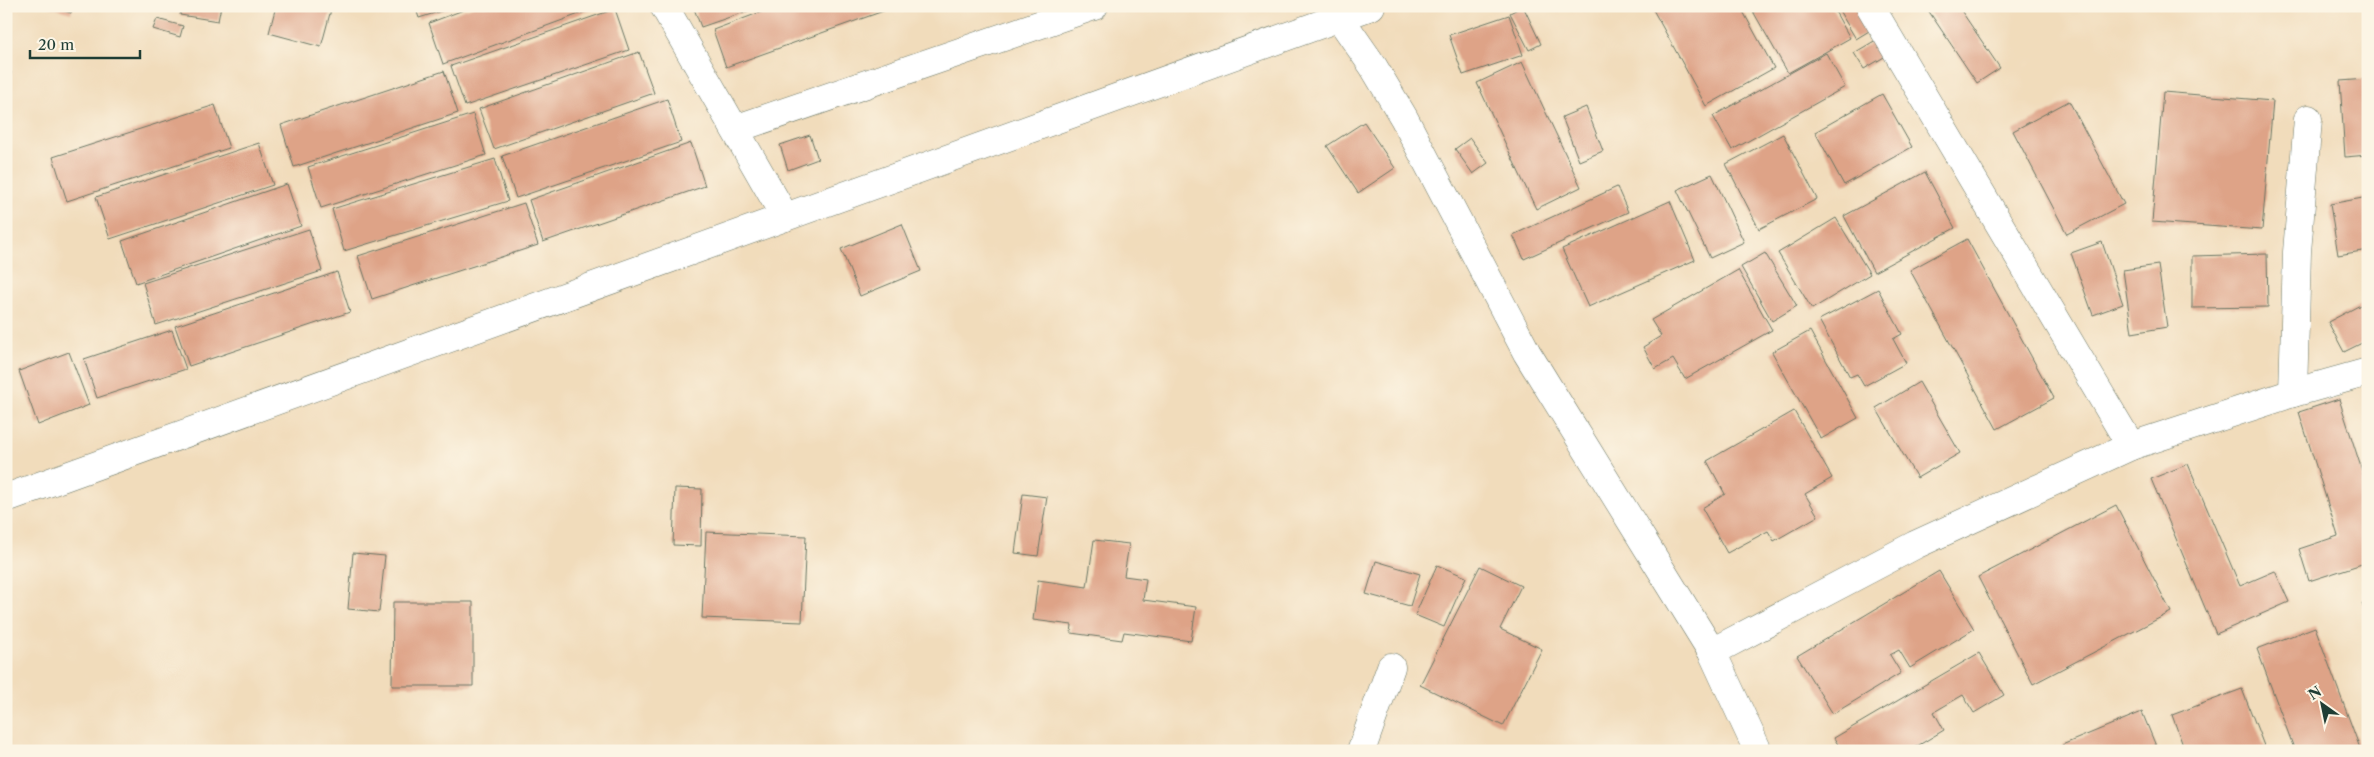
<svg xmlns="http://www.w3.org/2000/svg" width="2374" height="757" font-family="'Libre Caslon Text',serif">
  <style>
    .building { fill: #dea387 }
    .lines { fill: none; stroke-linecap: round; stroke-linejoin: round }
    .minor-casing { stroke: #687563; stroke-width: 29 }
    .minor { stroke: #fff; stroke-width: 28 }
  </style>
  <rect width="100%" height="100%" fill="#fcf5e5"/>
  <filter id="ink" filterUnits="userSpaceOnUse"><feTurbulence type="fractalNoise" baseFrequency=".02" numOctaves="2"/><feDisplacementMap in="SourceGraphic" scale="10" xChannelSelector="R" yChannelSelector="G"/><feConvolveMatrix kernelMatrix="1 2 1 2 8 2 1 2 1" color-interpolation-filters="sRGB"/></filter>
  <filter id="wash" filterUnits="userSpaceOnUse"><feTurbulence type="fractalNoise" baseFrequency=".0096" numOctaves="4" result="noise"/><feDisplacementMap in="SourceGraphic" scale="20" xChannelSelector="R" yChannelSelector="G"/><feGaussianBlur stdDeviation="1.12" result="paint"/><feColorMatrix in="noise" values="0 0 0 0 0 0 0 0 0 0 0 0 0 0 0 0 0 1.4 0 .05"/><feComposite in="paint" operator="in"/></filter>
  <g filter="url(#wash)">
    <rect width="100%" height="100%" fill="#f1dcbb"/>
    <g id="blocks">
      <g class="building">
        <path d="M48,6h25l-2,7z"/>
        <path d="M182,6h39l-3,15 -38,-6z"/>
        <path d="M276,6h56l-11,41 -52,-14z"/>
        <path d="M415,6h39v1l-35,11z"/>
        <path d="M474,6h127l-158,58 -14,-41z"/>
        <path d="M693,6h66v1l-58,20z"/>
        <path d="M777,6h111l1,3 -163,58 -13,-37z"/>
        <path d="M1523,6l18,38 -12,6 -19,-37z"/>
        <path d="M1651,6h89l34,62 -68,38z"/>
        <path d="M1750,6h82l18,32 -62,35z"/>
        <path d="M1839,6h22l13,22 -18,11 -19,-32z"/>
        <path d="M1933,6h25l42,62 -23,15 -49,-73z"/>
        <path d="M615,9l14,41 -164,56 -14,-40z"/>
        <path d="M1509,15l14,40 -60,20 -14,-40z"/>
        <path d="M157,19l26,7 -3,11 -27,-8z"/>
        <path d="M1881,37l10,16 -27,16 -10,-16z"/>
        <path d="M639,52l15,41 -160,56 -15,-40z"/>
        <path d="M1826,53l19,34 -113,63 -19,-34z"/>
        <path d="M1522,62l59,125 -45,22 -59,-126z"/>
        <path d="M6,71l5,1 -4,24h-1z"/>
        <path d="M444,71l14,42 -164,54 -13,-42z"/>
        <path d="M2368,79v76l-23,2 -5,-76z"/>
        <path d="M2163,92l110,9 -11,129 -110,-8z"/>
        <path d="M1882,94l30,53 -68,38 -29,-53z"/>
        <path d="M667,99l14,43 -165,56 -14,-42z"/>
        <path d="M2069,101l55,103 -57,30 -54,-103z"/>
        <path d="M215,105l14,43 -162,53 -14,-44z"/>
        <path d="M1586,107l17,44 -24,10 -17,-44z"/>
        <path d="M473,114l13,41 -165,53 -13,-41z"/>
        <path d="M1364,122l31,46 -37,25 -31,-47z"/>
        <path d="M1783,134l34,65 -58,30 -33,-65z"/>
        <path d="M810,135l8,24 -30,11 -8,-25z"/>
        <path d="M1470,138l18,25 -15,11 -18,-25z"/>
        <path d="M259,143l14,42 -163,54 -14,-42z"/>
        <path d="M691,143l14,43 -162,56 -14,-42z"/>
        <path d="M495,159l13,42 -164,50 -12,-42z"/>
        <path d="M1925,172l30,56 -81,44 -30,-56z"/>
        <path d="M1712,174l32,68 -34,16 -33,-68z"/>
        <path d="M287,184l14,42 -165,57 -14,-42z"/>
        <path d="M1617,187l11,25 -104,47 -11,-24z"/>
        <path d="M2368,197v53l-30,5 -8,-51z"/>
        <path d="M1670,201l25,59 -107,47 -26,-58z"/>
        <path d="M524,203l14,42 -166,54 -14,-43z"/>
        <path d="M1836,218l34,56 -58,35 -34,-56z"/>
        <path d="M902,224l19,47 -61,25 -19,-47z"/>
        <path d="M309,229l13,42 -166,54 -13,-42z"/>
        <path d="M1967,239l87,159 -57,31 -87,-159z"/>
        <path d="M2102,242l21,62 -30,11 -22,-62z"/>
        <path d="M1765,253l32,53 -25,15 -31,-54z"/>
        <path d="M2267,254l1,53 -76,1v-52z"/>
        <path d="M2158,265l9,62 -35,6 -9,-63z"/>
        <path d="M1738,270l34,60 -87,49 -12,-20 -18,10 -12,-22 18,-11 -10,-16z"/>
        <path d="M337,272l13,40 -161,54 -14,-40z"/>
        <path d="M1878,289l24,45 -9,5 13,24 -42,23 -7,-12 -7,3 -31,-57z"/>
        <path d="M2368,301v39l-24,12 -16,-30z"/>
        <path d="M172,330l14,39 -89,29 -13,-39z"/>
        <path d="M1810,331l48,87 -37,21 -49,-87z"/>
        <path d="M69,352l20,53 -51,20 -19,-54z"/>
        <path d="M1919,382l41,71 -43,25 -41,-70z"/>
        <path d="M2339,399l29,90v73l-59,19 -10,-32 39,-13 -39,-124z"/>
        <path d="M1794,411l38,67 -27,16 13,22 -44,25 -6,-10 -41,22 -25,-45 23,-14 -18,-33z"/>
        <path d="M2188,464l52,122 35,-15 14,31 -73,32 -65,-155z"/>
        <path d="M675,488l27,1 -1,57 -28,-1z"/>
        <path d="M1023,494l24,3 -9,59 -23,-3z"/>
        <path d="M2116,505l55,107 -138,72 -55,-107z"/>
        <path d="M706,532l100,4 -4,86 -100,-4z"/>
        <path d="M1094,540l35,4 -5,32 22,3 -3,21 53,7 -5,34 -67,-9 -2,8 -51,-7 1,-8 -39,-5 5,-40 49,7z"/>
        <path d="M353,553l32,3 -6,56 -31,-3z"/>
        <path d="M1376,561l44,13 -10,32 -44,-12z"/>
        <path d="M1437,565l29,12 -22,50 -29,-12z"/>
        <path d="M1480,566l41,20 -21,43 42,20 -39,77 -83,-41z"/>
        <path d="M1939,571l35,58 -64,39 -11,-18 -9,5 11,18 -68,41 -36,-58z"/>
        <path d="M393,602h80v84h-81z"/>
        <path d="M2368,603v16l-6,-15z"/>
        <path d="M2315,627l46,124h-66l-38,-102z"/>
        <path d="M1979,653l25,42 -30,18 -11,-18 -29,17 10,18 -35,21h-67l-8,-13z"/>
        <path d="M2242,689l24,62h-81l-13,-36z"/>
        <path d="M2142,712l16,39h-94l-2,-6z"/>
      </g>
    </g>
  </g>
  <g filter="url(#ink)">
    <use href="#blocks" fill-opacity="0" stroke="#687563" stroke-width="1"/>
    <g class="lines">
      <defs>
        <g id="minor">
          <path d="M664,6l121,211"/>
          <path d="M1870,6l261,440"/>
          <path d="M1339,17l34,49 31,52 123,235 185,299 46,99"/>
          <path d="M735,129l359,-123"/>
          <path d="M2293,393l4,-141 11,-133"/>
          <path d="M6,498l1365,-492"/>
          <path d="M1712,652l203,-107 216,-99 162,-53 75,-21"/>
          <path d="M1361,751l30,-84"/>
        </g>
      </defs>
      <use href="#minor" class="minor-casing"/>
      <use href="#minor" class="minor"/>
    </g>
  </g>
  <rect width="2374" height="757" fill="none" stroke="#fcf5e5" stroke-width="25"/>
  <g transform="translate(2322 704) rotate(327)" stroke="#fcf5e5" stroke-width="4" paint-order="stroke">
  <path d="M0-4L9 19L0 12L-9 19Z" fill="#1f3d34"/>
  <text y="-8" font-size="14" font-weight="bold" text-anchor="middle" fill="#1f3d34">N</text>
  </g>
  <path d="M30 50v8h110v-8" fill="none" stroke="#1f3d34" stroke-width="2.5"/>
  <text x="38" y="50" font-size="15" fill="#1f3d34" stroke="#fcf5e5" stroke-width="4" paint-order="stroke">20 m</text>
</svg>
